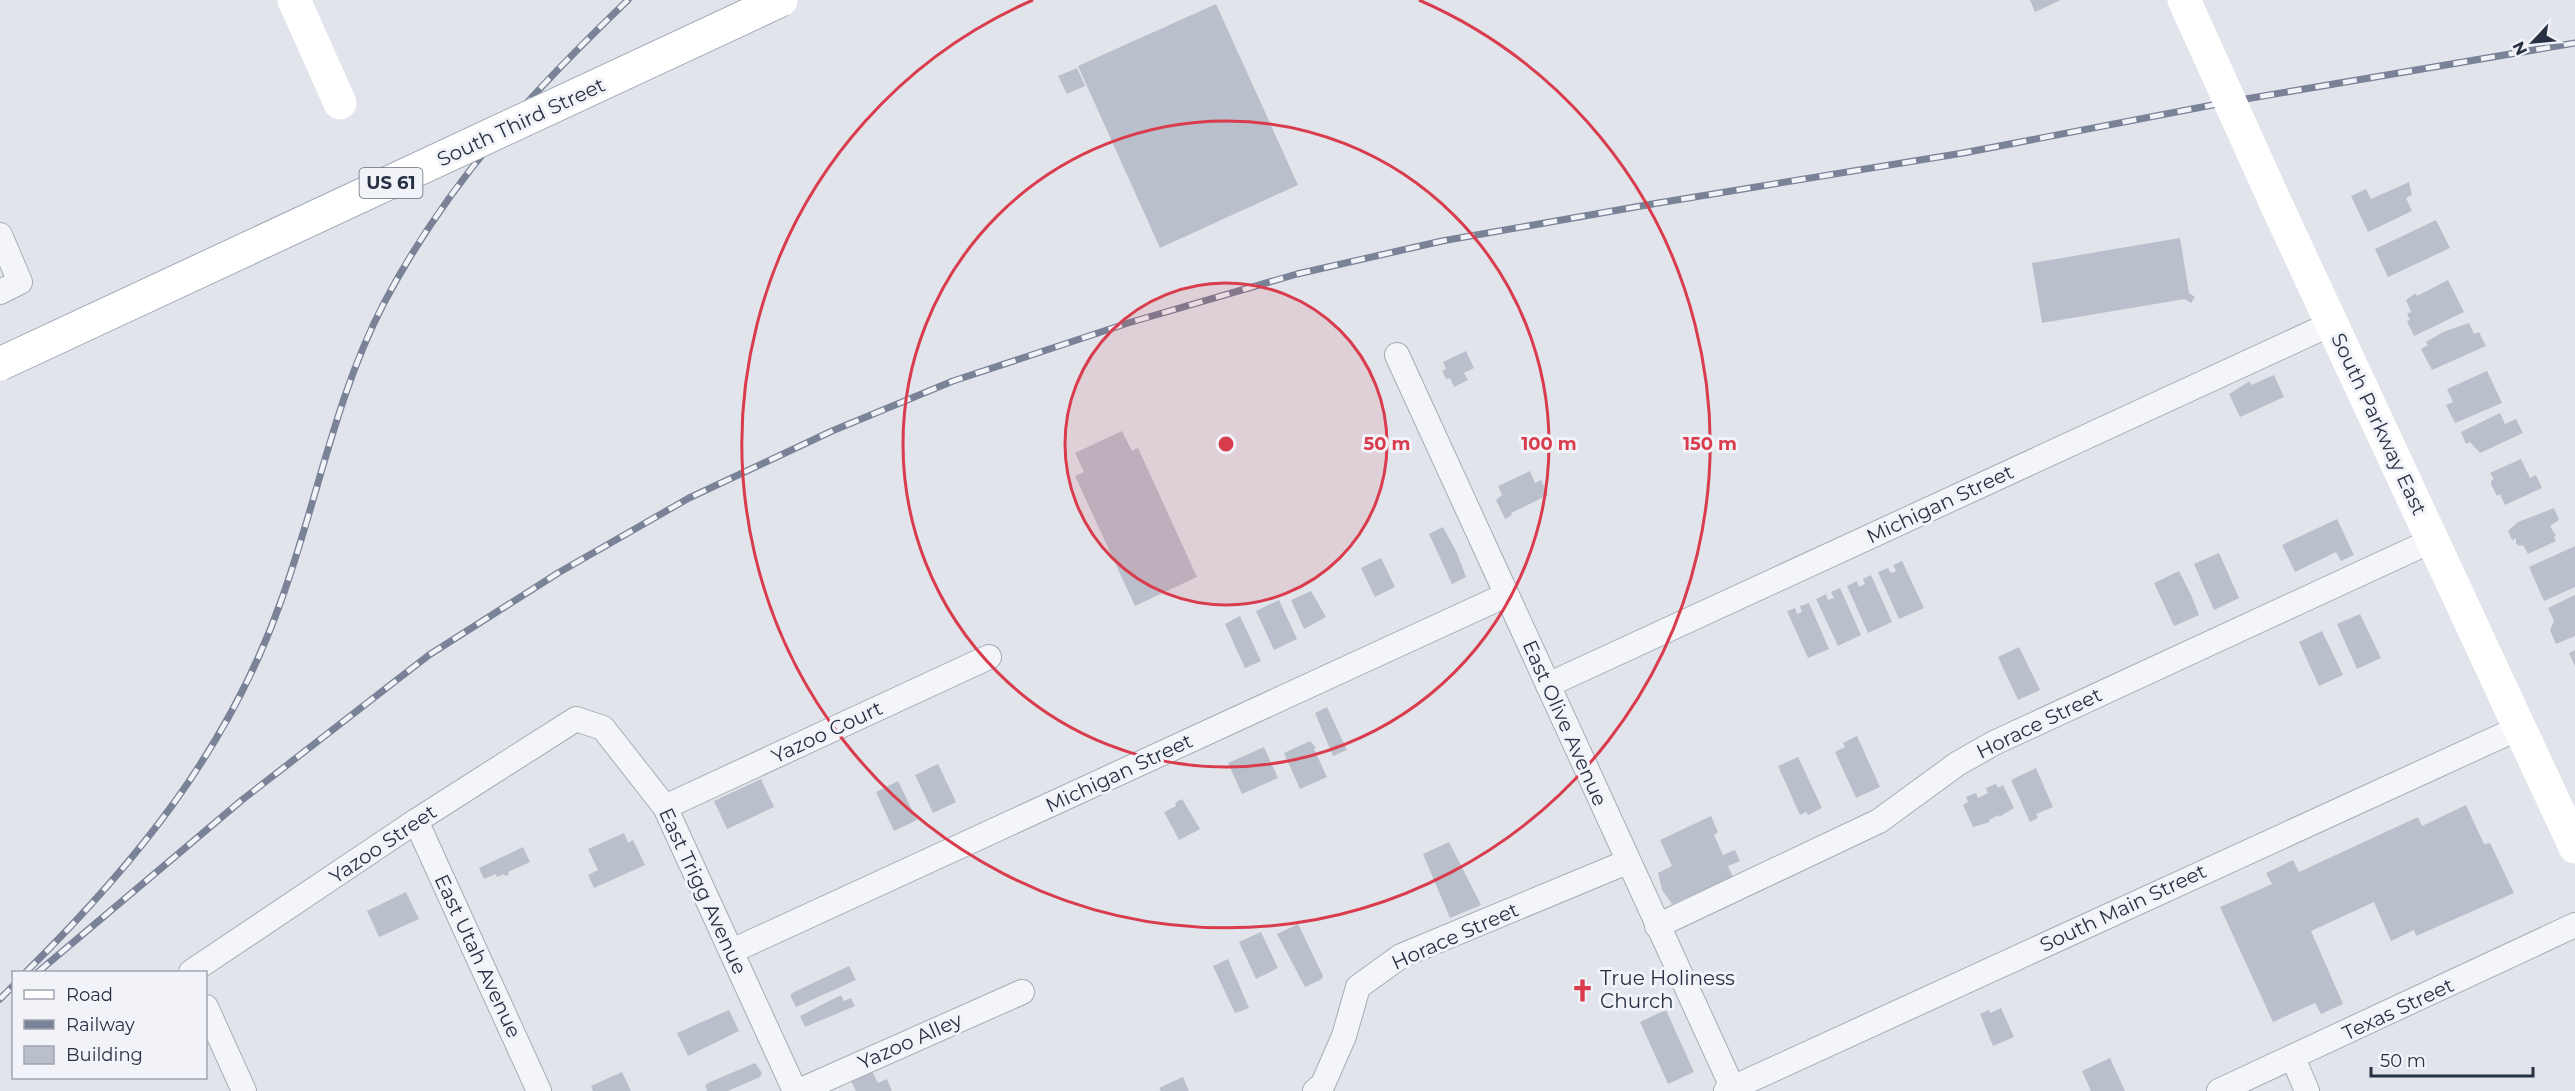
<svg xmlns="http://www.w3.org/2000/svg" width="2575" height="1091" font-family="Montserrat,sans-serif">
  <style>
    .building { fill: #bac0cb }
    .lines { fill: none; stroke-linecap: round; stroke-linejoin: round }
    .street-casing { stroke: #a6abb6; stroke-width: 26 }
    .street { stroke: #f4f5f8; stroke-width: 24 }
    .secondary { stroke: #fff; stroke-width: 33 }
    .rail-casing { stroke: #798296; stroke-width: 7 }
    .rail { stroke: #f1f3f8; stroke-width: 4.5; stroke-dasharray: 14; stroke-linecap: butt }
    .primary-bridge-casing { stroke: #9fa8b7; stroke-width: 35; stroke-linecap: butt }
    .secondary-bridge { stroke: #fff; stroke-width: 33 }
    .primary-bridge { stroke: #fff; stroke-width: 33 }
    .ring { fill: none; stroke: #d93d4d; stroke-width: 3 }
    .labels { text-anchor: middle; dominant-baseline: central; stroke-width: 6; stroke-linejoin: round; paint-order: stroke }
    .shield { fill: #f1f3f8; stroke: #646b7a; stroke-width: 1.5 }
    .shield-label { font-size: 18px; font-weight: bold; fill: #283144 }
    .street-label { font-size: 20px; fill: #283144; stroke: #f1f3f8 }
    .poi-label { font-size: 20px; fill: #283144; stroke: #f1f3f8; text-anchor: start }
    .centre { fill: #d93d4d; stroke: #f1f3f8; stroke-width: 3 }
    .ring-label { font-size: 18px; text-anchor: middle; font-weight: bold; fill: #d93d4d; stroke: #f1f3f8; stroke-width: 6; stroke-linejoin: round; paint-order: stroke }
  </style>
  <rect width="100%" height="100%" fill="#e1e4eb"/>
  <g class="building">
    <path d="M2030,0h31l-26,12z"/>
    <path d="M1216,4l82,181 -138,63 -82,-182z"/>
    <path d="M1077,68l8,18 -18,8 -9,-18z"/>
    <path d="M2409,182l3,13 -6,3 6,13 -44,21 -17,-36 15,-7 5,10z"/>
    <path d="M2436,220l14,28 -62,29 -13,-28z"/>
    <path d="M2180,238l9,55 6,4 -4,6 -6,-4 -143,24 -10,-60z"/>
    <path d="M2448,280l16,32 -50,24 -7,-15 3,-1 -3,-6 4,-2 -5,-12 10,-7 1,3z"/>
    <path d="M2469,323l5,11 5,-2 7,14 -54,24 -11,-21 7,-4 -2,-3 17,-10z"/>
    <path d="M1466,351l8,17 -10,5 4,7 -14,7 -4,-9 -4,1 -4,-8 4,-2 -3,-7z"/>
    <path d="M2487,371l15,32 -47,20 -9,-18 7,-3 -6,-13z"/>
    <path d="M2274,375l10,22 -44,20 -11,-23 21,-13 1,4z"/>
    <path d="M2500,413l5,11 11,-5 7,14 -43,20 -10,-11 -4,2 -5,-12z"/>
    <path d="M1122,431l10,20 6,-3 59,129 -62,29 -60,-130 9,-4 -9,-19z"/>
    <path d="M2521,459l9,19 6,-3 6,13 -37,17 -5,-11 -3,2 -6,-12v-3l3,-2 -4,-6z"/>
    <path d="M1530,471l5,12 6,-3 7,15 -37,18 1,2 -7,4 -9,-19 6,-5 -4,-9z"/>
    <path d="M2554,508l5,12 -9,6 6,10 -2,1 2,4 -28,13 -5,-9 -3,1 -4,-2v-6l-4,2 -4,-9 10,-9z"/>
    <path d="M2337,519l17,36 -13,6 -5,-9 -41,20 -13,-27z"/>
    <path d="M1443,527l14,26 9,24 -14,7 -23,-50z"/>
    <path d="M2575,546v41l-31,14 -15,-34z"/>
    <path d="M2219,553l20,45 -25,12 -20,-46z"/>
    <path d="M1381,558l14,29 -20,10 -14,-29z"/>
    <path d="M1902,561l22,47 -25,11 -21,-47 10,-4 3,5 5,-2 -3,-6z"/>
    <path d="M2179,571l12,24 8,20 -25,11 -20,-43z"/>
    <path d="M1871,575l21,47 -24,11 -21,-47 10,-5 2,6 6,-3 -2,-5z"/>
    <path d="M1840,588l21,47 -23,11 -22,-47 10,-5 2,6 6,-2 -3,-6z"/>
    <path d="M1311,591l15,26 -22,12 -13,-29z"/>
    <path d="M2575,595v41l-19,8 -6,-14 4,-9 -6,-13z"/>
    <path d="M1279,600l18,39 -23,11 -18,-39z"/>
    <path d="M1809,603l20,46 -21,9 -21,-47 8,-3 2,6 5,-2 -2,-6z"/>
    <path d="M2360,614l21,44 -24,11 -20,-45z"/>
    <path d="M1240,616l21,45 -16,7 -20,-44z"/>
    <path d="M2322,631l21,44 -24,11 -20,-44z"/>
    <path d="M2019,647l21,43 -22,10 -20,-43z"/>
    <path d="M2575,650v16l-6,-13z"/>
    <path d="M1327,707l20,43 -14,6 -18,-43z"/>
    <path d="M1857,736l23,51 -24,11 -21,-46 10,-5 -2,-4z"/>
    <path d="M1310,741l6,7 -2,1 13,28 -27,12 -16,-36z"/>
    <path d="M1264,747l14,31 -36,16 -14,-31z"/>
    <path d="M1798,757l24,51 -14,7 -2,-3 -6,3 -22,-49z"/>
    <path d="M938,764l18,38 -23,11 -18,-38z"/>
    <path d="M2036,768l17,39 -17,7 2,4 -8,4 -19,-42z"/>
    <path d="M761,779l13,28 -47,22 -13,-28z"/>
    <path d="M898,781l19,39 -23,11 -18,-39z"/>
    <path d="M1996,784l2,4 5,-3 11,23 -15,9v-2l-10,5 1,2 -17,5 -10,-22 5,-3 -2,-5 10,-4 2,5 10,-5 -2,-5z"/>
    <path d="M1182,799l18,30 -21,11 -15,-28 12,-6 -1,-3z"/>
    <path d="M2466,805l18,39 6,-1 24,50 -98,43 -2,-6 -23,11 -17,-39 -63,29 32,73 -22,10 -6,-11 -42,19 -53,-115 52,-23 -6,-11 27,-13 6,12 119,-55 4,9z"/>
    <path d="M1711,816l7,16 -4,3 9,20 12,-5 5,11 -12,5 5,11 -61,27 -10,-14 -4,-17 14,-7 -12,-26z"/>
    <path d="M624,833l4,10 5,-3 12,25 -51,23 -6,-13 10,-5 -10,-21z"/>
    <path d="M1449,842l32,63 -31,13 -27,-64z"/>
    <path d="M523,847l7,15 -22,10 1,3 -4,1 -1,-2 -7,3 -1,-3 -12,5 -5,-11z"/>
    <path d="M406,892l13,27 -40,18 -12,-26z"/>
    <path d="M1298,924l25,52 -1,3 -17,8 -28,-53z"/>
    <path d="M1261,932l17,36 -22,11 -17,-37z"/>
    <path d="M1228,959l21,49 -14,5 -22,-47z"/>
    <path d="M849,966l7,14 -60,27 -6,-12 4,-3z"/>
    <path d="M841,995l3,6 7,-3 4,8 -50,21 -5,-11z"/>
    <path d="M2001,1008l13,29 -21,9 -13,-32 9,-4 1,3z"/>
    <path d="M729,1010l10,21 -51,25 -11,-23z"/>
    <path d="M1666,1010l28,62 -26,12 -28,-62z"/>
    <path d="M2110,1058l15,33h-34l-9,-20z"/>
    <path d="M755,1063l7,10 -2,4 -32,14h-21l-2,-6 5,-3z"/>
    <path d="M871,1069l7,14 9,-4 5,12h-36l-6,-12z"/>
    <path d="M622,1072l9,19h-38l-2,-5z"/>
    <path d="M1183,1077l6,14h-28l-2,-3z"/>
  </g>
  <g class="lines">
    <defs>
      <g id="street">
        <path d="M0,235l20,47 -20,10"/>
        <path d="M1397,355l337,736"/>
        <path d="M1548,685l785,-362"/>
        <path d="M665,807l324,-150"/>
        <path d="M416,821l123,270"/>
        <path d="M1657,926l222,-105 78,-57 37,-21 439,-203"/>
        <path d="M732,951l774,-356"/>
        <path d="M191,972l225,-151 160,-102 27,9 62,79 130,284"/>
        <path d="M206,1007l38,84"/>
        <path d="M2293,1058l14,33"/>
        <path d="M799,1091l223,-99"/>
        <path d="M1315,1091l8,-7 21,-48 14,-49 43,-31 226,-94"/>
        <path d="M1726,1091l795,-364"/>
        <path d="M2219,1091l356,-166"/>
      </g>
    </defs>
    <use href="#street" class="street-casing"/>
    <use href="#street" class="street"/>
    <g class="secondary">
      <path d="M294,0l46,103"/>
      <path d="M2277,206l298,641"/>
    </g>
    <defs>
      <g id="rail">
        <path d="M26,972c111,-110 202,-222 255,-371 36,-99 54,-204 103,-298 63,-120 147,-210 244,-303"/>
        <path d="M38,972l204,-172 187,-145 129,-82 131,-75 143,-67 121,-50 175,-58 169,-49 145,-33 216,-38 305,-50 265,-51 347,-59"/>
        <path d="M0,999l14,-14"/>
      </g>
    </defs>
    <use href="#rail" class="rail-casing"/>
    <use href="#rail" class="rail"/>
    <defs>
      <path id="primary-bridge" d="M0,364l781,-364"/>
    </defs>
    <use href="#primary-bridge" class="primary-bridge-casing"/>
    <path class="secondary-bridge" d="M2184,0l93,206"/>
    <use href="#primary-bridge" class="primary-bridge"/>
  </g>
  <circle cx="1226" cy="444" r="161" fill="#d93d4d" fill-opacity=".12"/>
  <g class="ring">
    <circle cx="1226" cy="444" r="161"/>
    <circle cx="1226" cy="444" r="323"/>
    <path d="M1419 0A484 484 0 1 1 1033 0"/>
  </g>
  <defs>
    <symbol id="church-bare" viewBox="-9 -9 18 18"><path d="M-1.2-6h2.4v3.5h3.3v2.4h-3.3V6h-2.4V-.1h-3.3v-2.4h3.3Z" fill="#d93d4d" stroke="#f1f3f8" stroke-width="2.5" paint-order="stroke"/></symbol>
  </defs>
  <g fill-rule="evenodd">
    <use href="#church-bare" x="1566" y="974" width="33" height="33"/>
  </g>
  <g class="labels">
    <rect class="shield" x="359.5" y="168" width="63" height="30" rx="4.5"/>
    <g class="shield-label">
      <text x="391" y="183">US 61</text>
    </g>
    <g class="street-label">
      <text transform="translate(521 122) rotate(-25)">South Third Street</text>
      <text transform="translate(2379 424) rotate(65)">South Parkway East</text>
      <text transform="translate(1940 504) rotate(-25)">Michigan Street</text>
      <text transform="translate(1565 723) rotate(66)">East Olive Avenue</text>
      <text transform="translate(2039 723) rotate(-26)">Horace Street</text>
      <text transform="translate(827 732) rotate(-25)">Yazoo Court</text>
      <text transform="translate(1119 773) rotate(-25)">Michigan Street</text>
      <text transform="translate(383 844) rotate(-34)">Yazoo Street</text>
      <text transform="translate(703 891) rotate(65)">East Trigg Avenue</text>
      <text transform="translate(2123 908) rotate(-25)">South Main Street</text>
      <text transform="translate(1455 936) rotate(-24)">Horace Street</text>
      <text transform="translate(478 956) rotate(65)">East Utah Avenue</text>
      <text transform="translate(2398 1009) rotate(-25)">Texas Street</text>
      <text transform="translate(910 1041) rotate(-24)">Yazoo Alley</text>
    </g>
    <g class="poi-label">
      <text x="1600" y="978">True Holiness<tspan x="1600" dy="23">Church</tspan></text>
    </g>
  </g>
  <circle cx="1226" cy="444" r="9" class="centre"/>
  <g class="ring-label">
    <text x="1387" y="450">50 m</text>
    <text x="1549" y="450">100 m</text>
    <text x="1710" y="450">150 m</text>
  </g>
  <rect x="12" y="971" width="195" height="108" fill="#f1f3f8" stroke="#a1a5b0" stroke-width="1.5"/>
  <rect x="24" y="990" width="30" height="9" fill="#ffffff" stroke="#a1a5b0" stroke-width="1.5"/>
  <text x="66" y="1001" font-size="18" fill="#283144">Road</text>
  <rect x="24" y="1020" width="30" height="9" fill="#798296" stroke="#a1a5b0" stroke-width="1.5"/>
  <text x="66" y="1031" font-size="18" fill="#283144">Railway</text>
  <rect x="24" y="1046" width="30" height="18" fill="#bac0cb" stroke="#a1a5b0" stroke-width="1.5"/>
  <text x="66" y="1061" font-size="18" fill="#283144">Building</text>
  <g transform="translate(2533 42) rotate(244)" stroke="#f1f3f8" stroke-width="4.5" paint-order="stroke">
  <path d="M0-4.5L10 22L0 15L-10 22Z" fill="#283144"/>
  <text y="-9" font-size="16" font-weight="bold" text-anchor="middle" fill="#283144">N</text>
  </g>
  <path d="M2371 1067v9h162v-9" fill="none" stroke="#283144" stroke-width="3"/>
  <text x="2380" y="1067" font-size="18" fill="#283144" stroke="#f1f3f8" stroke-width="4.5" paint-order="stroke">50 m</text>
</svg>
